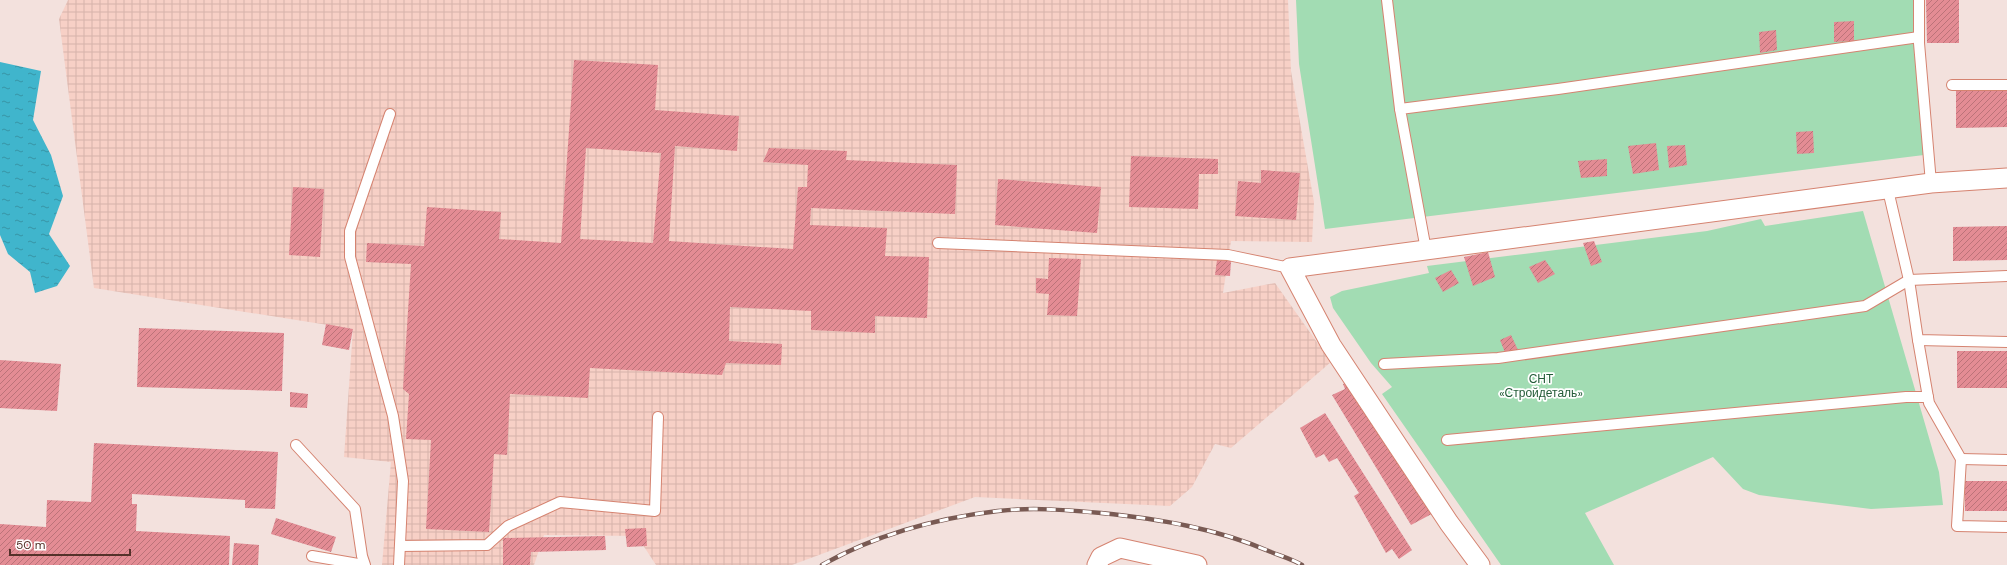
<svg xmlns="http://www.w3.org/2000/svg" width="2007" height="565" font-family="'DM Sans',sans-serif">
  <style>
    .industrial { fill: url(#industrial-grid) }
    .garden { fill: #a2dcb3 }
    .water { fill: url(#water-ripples) }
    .building { fill: url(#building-hatch); fill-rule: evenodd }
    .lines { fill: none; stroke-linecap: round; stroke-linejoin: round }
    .lane-casing { stroke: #d58370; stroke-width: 12 }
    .street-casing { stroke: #d58370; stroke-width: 21 }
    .lane { stroke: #fff; stroke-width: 10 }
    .street { stroke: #fff; stroke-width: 19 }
    .rail-casing { stroke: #795a53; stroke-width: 4.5 }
    .rail { stroke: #fff; stroke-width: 3; stroke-dasharray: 9; stroke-linecap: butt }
    .labels { text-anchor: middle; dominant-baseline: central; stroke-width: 3.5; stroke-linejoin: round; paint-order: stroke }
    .park-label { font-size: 12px; fill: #235b38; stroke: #fff }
  </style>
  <defs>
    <pattern id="industrial-grid" width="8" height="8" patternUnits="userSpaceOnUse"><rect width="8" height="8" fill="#f7d0c6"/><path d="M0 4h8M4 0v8" fill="none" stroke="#d6b3aa"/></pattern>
    <pattern id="water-ripples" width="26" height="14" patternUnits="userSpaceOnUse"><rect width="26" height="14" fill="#40b5cc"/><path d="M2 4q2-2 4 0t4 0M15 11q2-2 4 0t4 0" fill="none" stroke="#3894a6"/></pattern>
    <pattern id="building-hatch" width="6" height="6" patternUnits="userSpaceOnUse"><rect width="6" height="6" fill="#e38c94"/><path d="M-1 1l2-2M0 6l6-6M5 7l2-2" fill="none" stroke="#bb7379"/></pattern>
  </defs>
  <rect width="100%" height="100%" fill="#f3e1dd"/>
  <path class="industrial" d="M68,0h1220l3,71 23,131 -2,40 -81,-1 -8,52 52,-10 56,79 -100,86 -16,-4 -23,43 -22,19 -195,-9 -183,68h-136l-19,-29 -93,-1 -10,30h-152l9,-103 -47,-5 9,-128 -259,-41 -35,-269z"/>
  <g class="garden">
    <path d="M1296,0h618v47l10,108 -599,74 -26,-165z"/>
    <path d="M1863,211l76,261 4,33 -72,4 -112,-14 -16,-6 -30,-32 -128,56 29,52h-113l-119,-171 10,-7 -21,-24 -38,-55 -3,-11 12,-6 87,-18 -2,-7 280,-35 54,-12 4,7z"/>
  </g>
  <path class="water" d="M0,62l41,9 -8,49 18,35 12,41 -14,38 21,32 -13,20 -22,7 -5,-21 -22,-18 -8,-19z"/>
  <g class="building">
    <path d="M1926,0h33v43h-32z"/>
    <path d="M1854,21v20l-20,1v-20z"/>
    <path d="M1776,30l1,20 -17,3 -1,-21z"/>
    <path d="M574,60l84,5 -3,45 84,6 -2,35 -62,-5 -6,95 124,8 5,-62h9l1,-22 -45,-3 6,-14 78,3 -1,9 111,5 -2,49 -144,-6 -1,17 77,3 -2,28 44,1 -2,61 -52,-2v17l-64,-3v-19l-81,-4 -1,34 53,3 -1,21 -55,-2 -4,12 -132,-7 -2,30 -78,-4 -3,61 -13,-1 -5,78 -63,-3 5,-89 -25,-1 3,-45 -6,-5 8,-125 -45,-2 1,-19 57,3 3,-39 74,5 -2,27 62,4zM586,148l75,5 -8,90 -73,-4z"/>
    <path d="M2007,89v38l-51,1v-38z"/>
    <path d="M1813,131l1,22 -17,1 -1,-22z"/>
    <path d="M1656,143l3,27 -26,4 -5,-28z"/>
    <path d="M1685,145l2,20 -18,3 -2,-22z"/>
    <path d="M1131,156l87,3v15h-19l-1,35 -69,-2z"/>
    <path d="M1607,159v17l-26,2 -3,-17z"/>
    <path d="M1261,170l39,3 -4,47 -61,-4 3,-35 23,2z"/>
    <path d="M998,179l103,8 -4,46 -102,-8z"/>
    <path d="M293,187l31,2 -4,68 -31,-2z"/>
    <path d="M2007,226v34l-54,1v-34z"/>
    <path d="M1594,241l8,21 -11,4 -8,-23z"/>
    <path d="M1488,252l7,25 -22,9 -9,-29z"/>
    <path d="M1049,258l32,1 -4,57 -30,-1 2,-21 -13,-1v-15l12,1z"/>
    <path d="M1217,260l14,1 -1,15 -15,-1z"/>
    <path d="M1545,260l10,14 -17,9 -9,-16z"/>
    <path d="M1451,270l8,13 -16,9 -8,-14z"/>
    <path d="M326,324l27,5 -4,21 -27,-5z"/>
    <path d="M139,328l145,5 -2,58 -145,-4z"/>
    <path d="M1511,335l7,15 -12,5 -6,-15z"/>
    <rect x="1957" y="351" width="50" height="37"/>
    <path d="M0,360l61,4 -4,47 -57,-3z"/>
    <path d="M1358,377l83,132 -30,16 -79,-130 13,-6 -2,-5z"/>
    <path d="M290,392l18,2 -1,14 -17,-1z"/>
    <path d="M1325,413l87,137 -13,9 -7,-10 -6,4 -32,-57 5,-3 -22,-35 -8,4 -5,-8 -8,4 -16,-30z"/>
    <path d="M94,443l184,9 -3,57 -30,-1v-8l-113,-6v10h5l-1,27 94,5 -1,29h-229v-41l46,3 1,-27 44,2z"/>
    <rect x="1965" y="481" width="42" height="30"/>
    <path d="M276,518l60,19 -5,15 -60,-18z"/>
    <path d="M646,528l1,18 -20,1 -2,-18z"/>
    <path d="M605,536l1,14 -75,2 -1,13h-27v-27z"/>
    <path d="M234,543l25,2 -1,20h-26z"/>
  </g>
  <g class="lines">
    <defs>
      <g id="lane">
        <path d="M1387,0l13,109"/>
        <path d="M1919,0v43l12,140"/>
        <path d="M1952,85h55"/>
        <path d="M390,114l-40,117v26l43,159 10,65 -4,84"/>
        <path d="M1888,190l21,90 9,60 89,2"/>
        <path d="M938,243l290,12 62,13"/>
        <path d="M1426,250l-26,-141 158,-20 361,-52"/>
        <path d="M1918,340l11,63 32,56 -4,67 50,1"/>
        <path d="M1384,364l114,-6 367,-52 44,-26 98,-4"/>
        <path d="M1447,440l459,-43h22"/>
        <path d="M296,445l59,64 7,47 3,9"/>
        <path d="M1961,459l46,1"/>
        <path d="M400,546l87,-1 21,-19 52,-24 95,9 3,-94"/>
        <path d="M312,556l52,9"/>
      </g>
      <g id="street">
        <path d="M1097,565l4,-8 19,-9 77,17"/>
        <path d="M1480,565l-31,-42 -118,-178 -41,-77 641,-85 76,-5"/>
      </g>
    </defs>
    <use href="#lane" class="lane-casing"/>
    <use href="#street" class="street-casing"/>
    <use href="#lane" class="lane"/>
    <use href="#street" class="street"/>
    <defs>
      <path id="rail" d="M822,565c53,-30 116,-47 176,-54 34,-4 69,-1 103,2 58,6 115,15 170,39 10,4 21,7 31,13"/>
    </defs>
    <use href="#rail" class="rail-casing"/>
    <use href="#rail" class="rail"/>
  </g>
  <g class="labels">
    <g class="park-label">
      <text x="1541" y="379">СНТ<tspan x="1541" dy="14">«Стройдеталь»</tspan></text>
    </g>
  </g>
  <path d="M10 549v6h120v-6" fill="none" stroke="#55322a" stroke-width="2"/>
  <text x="16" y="549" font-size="12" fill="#55322a" stroke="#ffffff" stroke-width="3" paint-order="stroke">50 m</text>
</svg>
